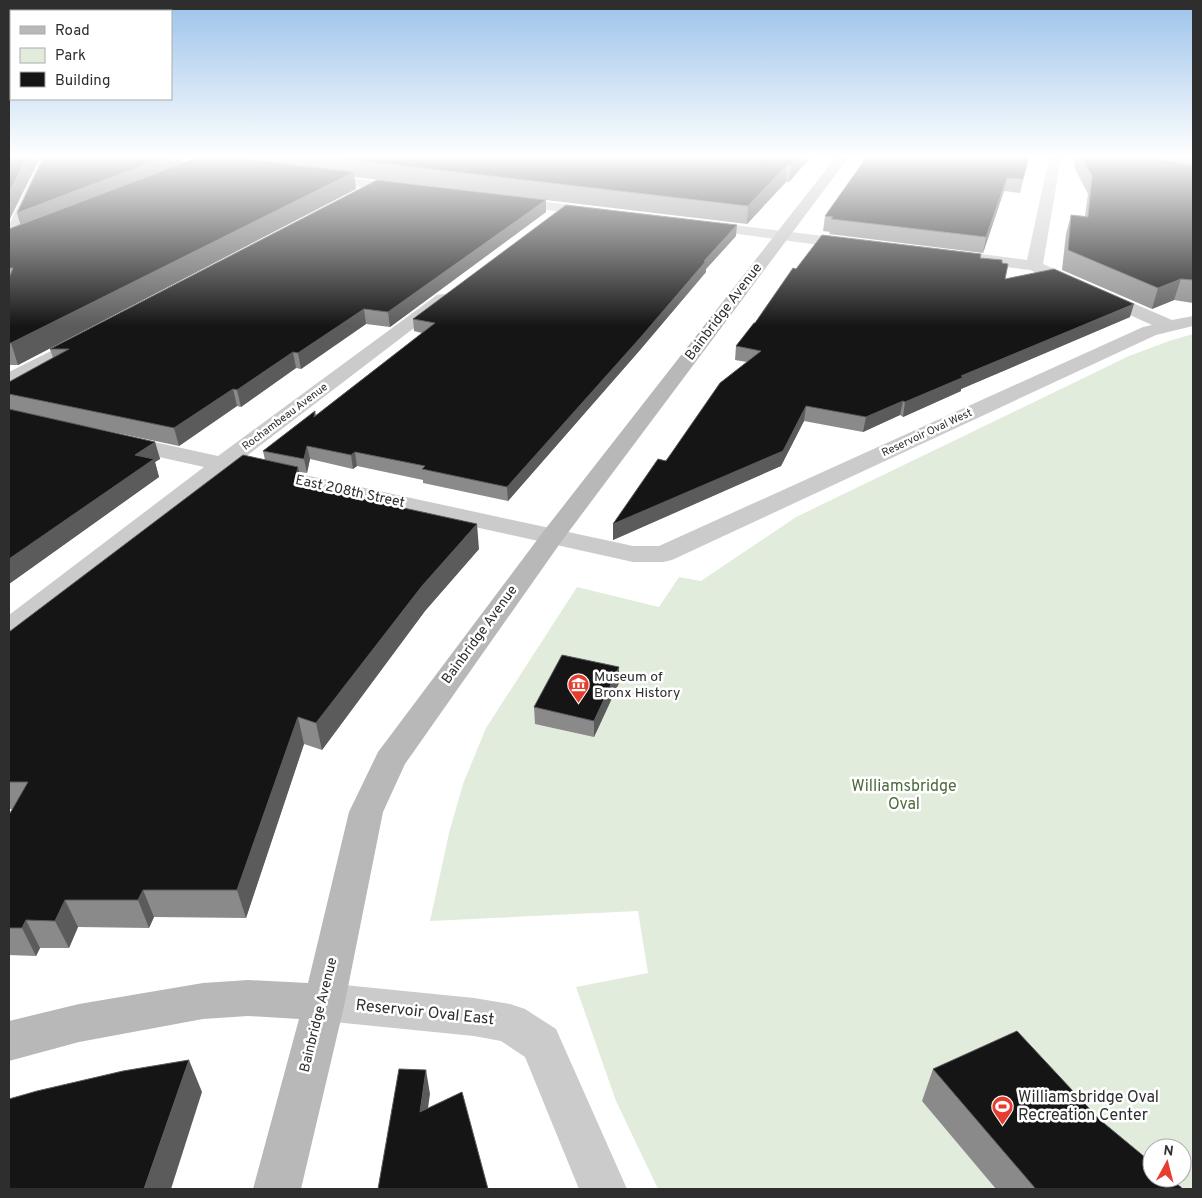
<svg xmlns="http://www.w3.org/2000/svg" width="1202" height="1198" font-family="Overpass,sans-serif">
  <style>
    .green { fill: #e2ecdc; fill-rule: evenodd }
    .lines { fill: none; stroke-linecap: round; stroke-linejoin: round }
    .street { fill: #cbcbcb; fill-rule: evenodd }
    .secondary { fill: #b8b8b8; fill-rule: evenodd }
    .wall { fill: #8a8a8a }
    .shaded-wall { fill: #5b5b5b }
    .building { fill: #151515; stroke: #5b5b5b }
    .labels { text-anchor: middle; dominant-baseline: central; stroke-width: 5; stroke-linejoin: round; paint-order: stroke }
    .far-street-label { font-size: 11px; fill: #2e2e2e; stroke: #fff }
    .street-label { font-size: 14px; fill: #2e2e2e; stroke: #fff }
    .poi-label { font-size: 14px; fill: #2e2e2e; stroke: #fff; text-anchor: start }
    .near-park-label { font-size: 16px; fill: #4a6b3b; stroke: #fff }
    .near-street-label { font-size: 16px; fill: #2e2e2e; stroke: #fff }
    .near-poi-label { font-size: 16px; fill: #2e2e2e; stroke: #fff; text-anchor: start }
  </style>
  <rect width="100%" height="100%" fill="#fff"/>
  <path class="green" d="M1193,334v855h-535l-42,-88 -40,-114 72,-14 -10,-62 -208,10 19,-88 14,-49 23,-56 91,-141 82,20 20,-30 22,4 95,-64 333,-161 40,-15zM1152,1148h30v30h-30z"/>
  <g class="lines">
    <g class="street">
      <path d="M41,158h12l-36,82 -3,3 -5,2v-20z"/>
      <path d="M1049,158h12l-18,106 129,56 21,-4v10l-37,9 -484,225 -9,2h-30l-407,-90 -207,163 -10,3v-23l195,-148 -90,-20 -3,-5 3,-5 8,-2 96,21 219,-161 6,-1 6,1 3,4 -212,162 393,85h26l484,-219 9,-2 -122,-55 -64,-8 -6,-2 -2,-3 2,-3 6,-2 61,8z"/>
      <path d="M318,174l89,11 7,4 -7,4 -94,-12 -2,-3 2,-3z"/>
      <path d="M509,197l91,12 5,1 2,3 -2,3 -5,1 -96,-13 -2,-3z"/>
      <path d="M700,221l156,19 5,2 3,3 -3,3 -5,2 -161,-22 -2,-3 2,-3z"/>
      <path d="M85,334l7,2 2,4 -2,4 -76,40 -7,2v-14z"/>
      <path d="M324,983l150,15 36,6 15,5 31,20 71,160h-48l-54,-132 -24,-16 -27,-5 -150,-15 -15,-6 -6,-13 6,-13z"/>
    </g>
    <path class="secondary" d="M835,158h13l-287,384 -156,222 -22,48 -38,190 -44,187h-48l46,-170 -51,-3 -45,3 -124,23 -70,19v-40l70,-17 124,-21 45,-3 60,3 41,-171 29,-60 165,-220z"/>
  </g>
  <g class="wall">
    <path d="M163,158h19l1,5 13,-5h614l-21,24h-3l-39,42 -201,-24v12l-156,115 -24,-3 -65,45 -5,-1 -55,39 -4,-1 -58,40 -128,-27 104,23 5,17 -5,3 4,15 -150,107v-202l44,-24 -3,-9 431,-157 -127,-15 2,12 -338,176h-9v-136l11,-5 -3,-11z"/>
    <path d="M1029,158l-9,35 -16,-2 -21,62 -154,-19 1,-2 -7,-1 2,-15z"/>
    <path d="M1075,158h118v145l-19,-3 -22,9 -90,-39 4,-36 5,-19 14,1 3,-22 -14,-27z"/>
    <path d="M736,236l-30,33v3l-66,78 -132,151 -85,-18v-3l-66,-14 -4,3 -43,-10 -3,14 -8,-1 3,13 177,64 -54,62 -103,139 -18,-6 -58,174 -92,-1 -5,11 -71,-1 -9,21h-29l-4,8 -27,-1v-140l3,-6h-3v-177l256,-172 -2,-9 52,-40 1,4 106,-82 -8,-2 -1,-12z"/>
    <path d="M981,254l-1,4 22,5 3,16 125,38 -169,72v2l-58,26 -3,-2 -37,17 -59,-11 -23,45 -168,74v-16l134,-162 -12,-2 1,-14 19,-23 41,-54z"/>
    <path d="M619,683l-25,54 -59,-13 -1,-17z"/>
    <path d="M933,1069l167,51 83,69h-187l-74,-88z"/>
  </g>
  <g class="shaded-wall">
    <path d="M27,158h13l-31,63v-29z"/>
    <path d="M163,158h19l3,10 -162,64 -6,-19z"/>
    <path d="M798,158h12l-21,24 2,-17z"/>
    <path d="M787,165l-1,17 -39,42 1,-18z"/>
    <path d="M354,172l2,17 -338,176 -7,-22z"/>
    <path d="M1007,178l-3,13 -21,62 3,-16z"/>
    <path d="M546,200v12l-156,115 -2,-15z"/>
    <path d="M737,225l-1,11 -30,33v3l-66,78 -132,151 -1,-14 197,-226z"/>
    <path d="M1181,279l-7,21 -22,9 6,-21z"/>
    <path d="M1134,304l-4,13 -169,72v2l-58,26 2,-15 56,-26z"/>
    <path d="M364,309l2,15 -65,45 -3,-16z"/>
    <path d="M293,352l3,16 -55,39 -4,-17z"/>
    <path d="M233,389l4,17 -58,40 -5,-18z"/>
    <path d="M903,401l-3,14 -37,17 3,-15z"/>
    <path d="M806,406l-2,15 -23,45 -168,74v-16z"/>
    <path d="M155,442l5,17 -5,3 4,15 -150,107v-25l126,-104z"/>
    <path d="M307,446l3,13 -3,14 -3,-14z"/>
    <path d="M355,452l2,14 -4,3 -2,-14z"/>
    <path d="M298,467l5,24 -9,-7z"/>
    <path d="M477,524l2,25 -54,62 -103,139 -6,-27 106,-137z"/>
    <path d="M619,667v16l-25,54v-16z"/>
    <path d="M298,717l6,27 -58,174 -9,-28z"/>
    <path d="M143,890l11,27 -5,11 -11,-28z"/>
    <path d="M65,900l13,27 -9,21 -14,-27z"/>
    <path d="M26,920l14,28 -4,8 -14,-28z"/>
    <path d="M189,1060l13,32 -31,97h-27z"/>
    <path d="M426,1070l4,24 -6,42 -4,-24z"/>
  </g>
  <g class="building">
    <path d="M9,158h18l-18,34z"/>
    <path d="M43,158h120l-146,55z"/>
    <path d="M196,158h41l117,14 -343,171h-2v-65l4,-10h-4v-39z"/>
    <path d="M337,158h461l-7,7h-4l-39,41z"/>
    <path d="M866,158h163l-6,21 -16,-1 -21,59 -155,-18 2,-2 -8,-1z"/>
    <path d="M1082,158h71l40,7v115l-12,-1 -23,9 -90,-38 3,-35 17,2 4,-41z"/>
    <path d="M377,180l169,20 -158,112 -24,-3 -66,44 -5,-1 -56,38 -4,-1 -59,39 -165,-34v-12l60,-33h-19z"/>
    <path d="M566,205l171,20 -33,36h2l-66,77 -133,149 -85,-18 3,-3 -70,-14 -4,3 -44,-9 -3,13 -41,-8 52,-40 -1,6 121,-94 -22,-4z"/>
    <path d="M822,235l159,19 -1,4 22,2v3l6,1 -3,15 49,-10 80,35 -173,72 3,1 -59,25 -2,-1 -37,16 -60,-11 -23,45 -170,73 45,-65 8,2 54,-78 41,-32 -25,-5 18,-23h1l38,-55 3,1z"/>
    <path d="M9,409l146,33 -20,13 19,4 -145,100z"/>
    <path d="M243,455l55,12 -4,17 183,40 -55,62 -106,137 -18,-6 -61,173h-94l-5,10h-73l-10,21 -29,-1 -4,8h-13v-113l19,-33h-19v-150z"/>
    <path d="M562,655l57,12 -25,54 -60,-14z"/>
    <path d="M1017,1031l83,89 52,43v15h18l13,11h-149l1,-1 -102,-119z"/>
    <path d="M189,1060l-45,129h-135v-90l28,-8 86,-20z"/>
    <path d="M399,1069l27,1 -6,42 42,-20 26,97h-110z"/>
  </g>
  <linearGradient id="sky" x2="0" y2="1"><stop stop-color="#9bc2ea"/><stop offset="0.48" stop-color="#fff"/><stop offset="1" stop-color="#fff" stop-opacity="0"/></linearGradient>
  <rect width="1202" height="326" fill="url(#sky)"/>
  <defs>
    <symbol id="museum-pin" viewBox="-11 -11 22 30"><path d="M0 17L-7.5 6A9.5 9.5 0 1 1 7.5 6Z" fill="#e73d2f" stroke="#fff"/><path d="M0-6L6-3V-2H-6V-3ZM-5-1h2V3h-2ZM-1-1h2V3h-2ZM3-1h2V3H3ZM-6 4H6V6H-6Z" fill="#fff"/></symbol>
    <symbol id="stadium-pin" viewBox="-11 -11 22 30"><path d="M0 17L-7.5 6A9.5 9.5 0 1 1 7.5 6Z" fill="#e73d2f" stroke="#fff"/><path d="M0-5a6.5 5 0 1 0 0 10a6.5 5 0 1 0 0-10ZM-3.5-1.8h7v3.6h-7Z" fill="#fff"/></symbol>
  </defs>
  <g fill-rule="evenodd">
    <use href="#museum-pin" x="566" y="672" width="25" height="34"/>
    <use href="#stadium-pin" x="990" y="1094" width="25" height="34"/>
  </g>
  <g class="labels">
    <g class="far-street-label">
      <text transform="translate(285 417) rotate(-37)">Rochambeau Avenue</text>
      <text transform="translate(927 433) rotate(-25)">Reservoir Oval West</text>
    </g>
    <g class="street-label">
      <text transform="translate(724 312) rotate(-53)">Bainbridge Avenue</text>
      <text transform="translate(350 492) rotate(12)">East 208th Street</text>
      <text transform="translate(480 635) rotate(-54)">Bainbridge Avenue</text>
      <text transform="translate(319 1015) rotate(-76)">Bainbridge Avenue</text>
    </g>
    <g class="poi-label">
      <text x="594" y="677">Museum of<tspan x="594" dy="16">Bronx History</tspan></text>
    </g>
    <g class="near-park-label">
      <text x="904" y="787">Williamsbridge<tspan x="904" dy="18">Oval</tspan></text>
    </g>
    <g class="near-street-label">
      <text transform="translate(425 1013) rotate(6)">Reservoir Oval East</text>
    </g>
    <g class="near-poi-label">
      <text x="1018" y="1098">Williamsbridge Oval<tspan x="1018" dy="18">Recreation Center</tspan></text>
    </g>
  </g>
  <rect width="1202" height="1198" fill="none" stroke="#2e2e2e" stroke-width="20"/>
  <rect x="10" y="10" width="162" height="90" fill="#ffffff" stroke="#ababab"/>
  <rect x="20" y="26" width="25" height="8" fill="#b8b8b8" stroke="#ababab"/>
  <text x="55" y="35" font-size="15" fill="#2e2e2e">Road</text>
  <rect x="20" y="48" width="25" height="15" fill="#e2ecdc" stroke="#ababab"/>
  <text x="55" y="60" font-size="15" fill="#2e2e2e">Park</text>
  <rect x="20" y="72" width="25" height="15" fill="#151515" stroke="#ababab"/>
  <text x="55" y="85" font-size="15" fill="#2e2e2e">Building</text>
  <g transform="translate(1167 1163) rotate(7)"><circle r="24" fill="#ffffff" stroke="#ababab"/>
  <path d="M0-4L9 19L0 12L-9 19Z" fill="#e73d2f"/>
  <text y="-8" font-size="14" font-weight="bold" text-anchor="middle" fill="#2e2e2e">N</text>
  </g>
</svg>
